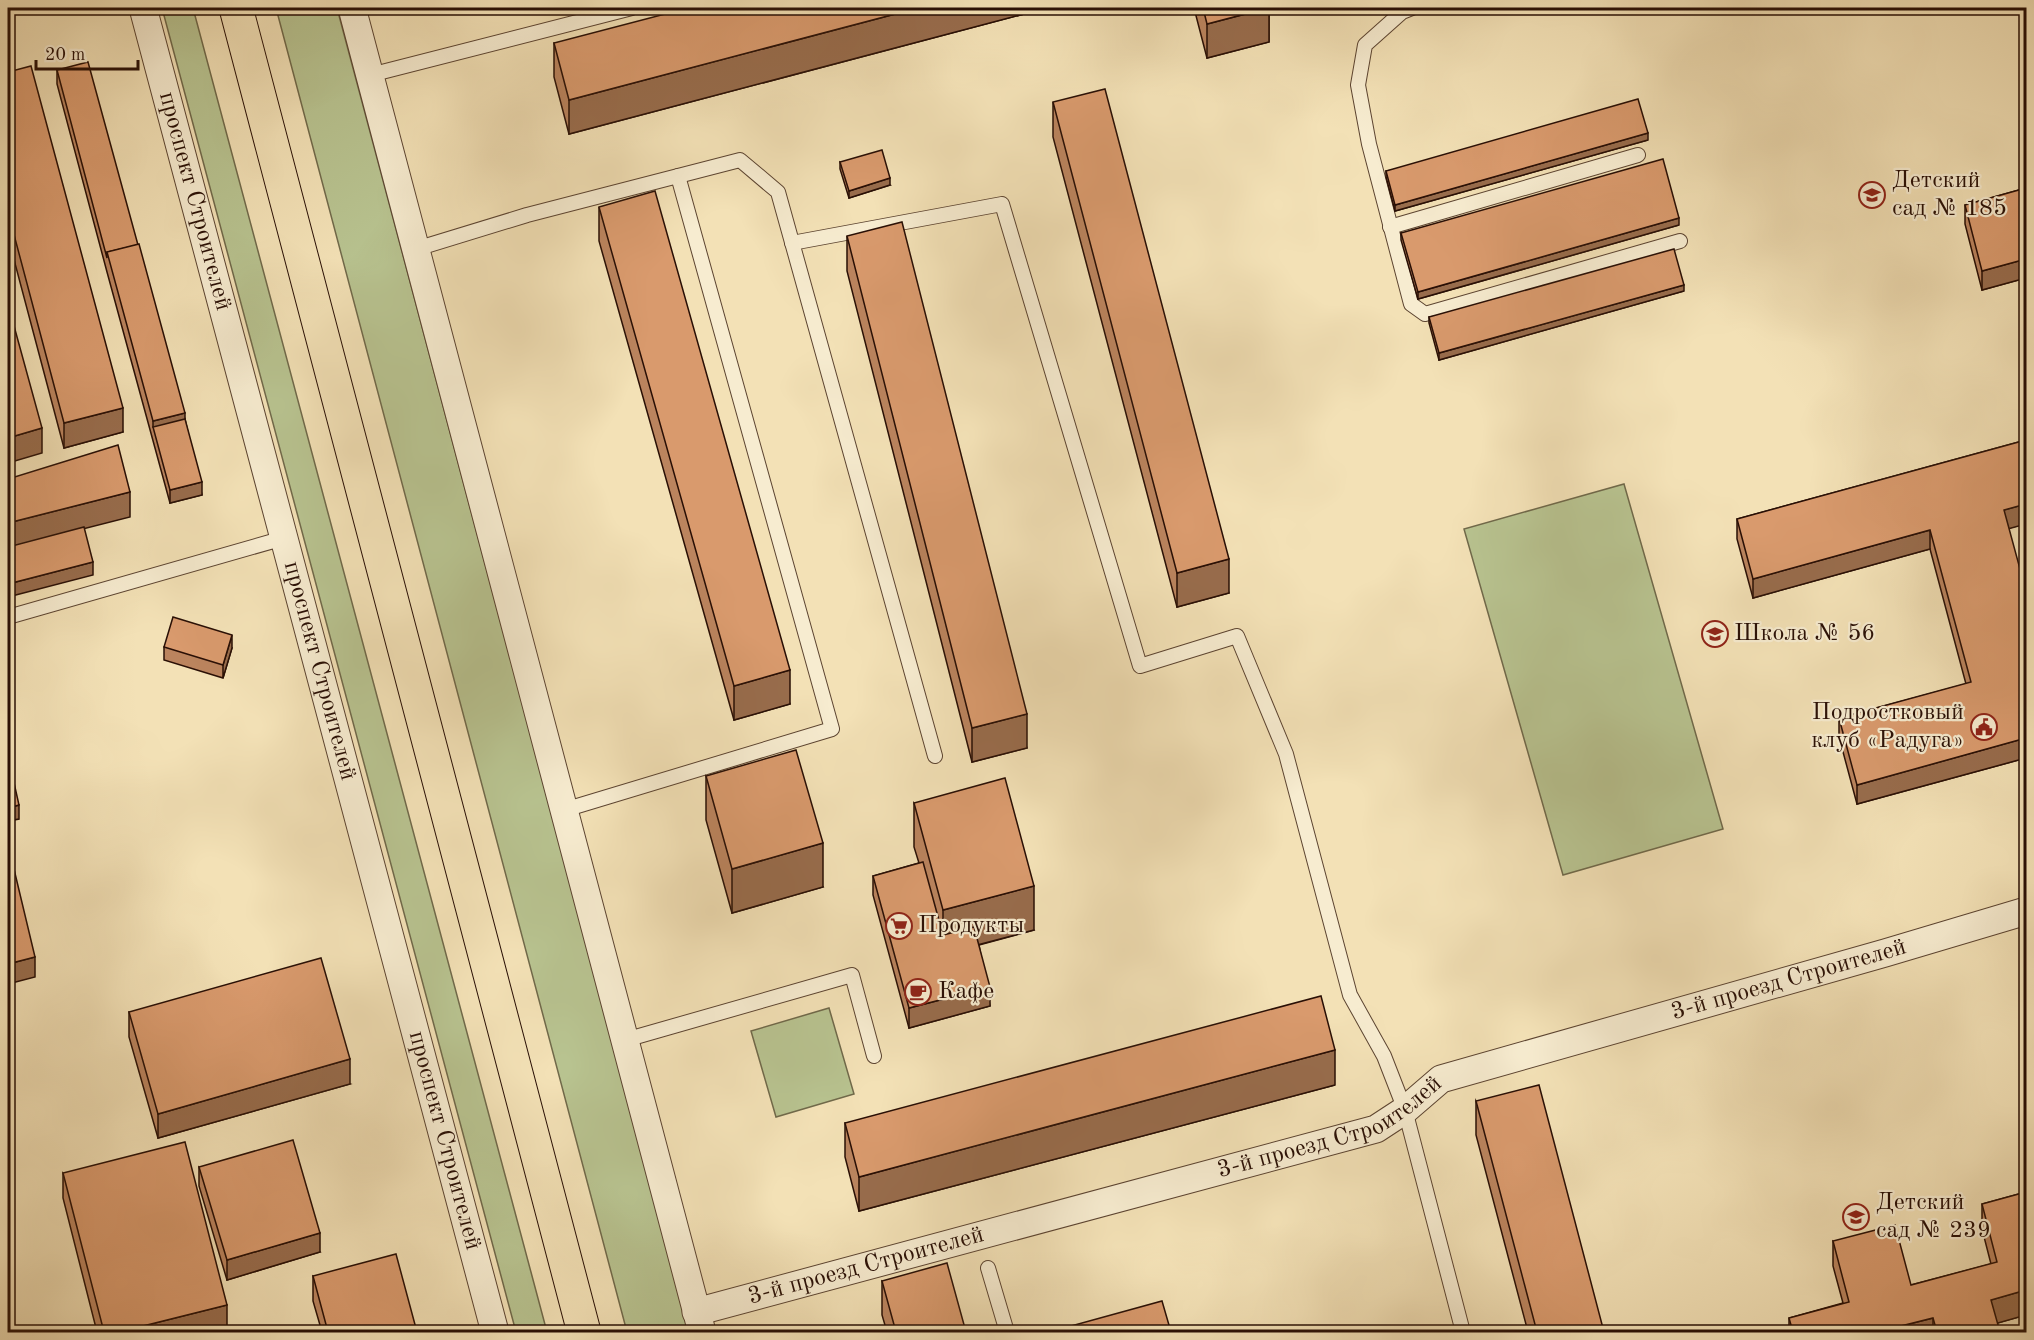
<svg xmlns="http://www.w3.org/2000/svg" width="2034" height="1340" font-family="'Old Standard TT',serif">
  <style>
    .green { fill: #b8c390; stroke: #70694a; stroke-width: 1.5 }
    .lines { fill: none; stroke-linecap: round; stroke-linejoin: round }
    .lane-casing { stroke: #5c4431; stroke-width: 16 }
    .street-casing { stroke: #5c4431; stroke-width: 29 }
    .primary-casing { stroke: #290f05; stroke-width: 35 }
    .lane { stroke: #f7ecd0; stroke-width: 14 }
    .street { stroke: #f7ecd0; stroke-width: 27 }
    .primary { stroke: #f3e1b6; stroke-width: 33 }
    .wall { fill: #bb845e; stroke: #290f05; stroke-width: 1.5 }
    .shaded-wall { fill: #986c4c; stroke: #290f05; stroke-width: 1.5 }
    .building { fill: #d99a6d; stroke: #290f05; stroke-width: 1.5 }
    .labels { text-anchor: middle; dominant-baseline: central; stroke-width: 4.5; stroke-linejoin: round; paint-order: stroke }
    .poi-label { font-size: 24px; fill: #290f05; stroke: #f7ecd0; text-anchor: start }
    .street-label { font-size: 24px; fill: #290f05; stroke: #f7ecd0 }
  </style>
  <rect width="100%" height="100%" fill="#f3e1b6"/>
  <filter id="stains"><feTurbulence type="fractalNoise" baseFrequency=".00333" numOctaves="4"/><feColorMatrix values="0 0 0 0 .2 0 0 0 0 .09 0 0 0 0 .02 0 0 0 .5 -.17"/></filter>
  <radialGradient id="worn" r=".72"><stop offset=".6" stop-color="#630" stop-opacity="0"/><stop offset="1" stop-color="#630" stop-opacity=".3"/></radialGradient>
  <g class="green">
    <path d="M162,8h31l354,1324h-31z"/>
    <path d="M276,8h61l353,1324h-63z"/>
    <path d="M1624,484l99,345 -160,46 -99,-346z"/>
    <path d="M829,1008l25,86 -78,23 -25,-86z"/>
  </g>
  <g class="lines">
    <defs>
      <g id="lane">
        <path d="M1412,8l-10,4 -37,33 -7,40 11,59 42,160 14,10 255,-73"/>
        <path d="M370,75l262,-67"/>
        <path d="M1390,227l248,-72"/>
        <path d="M792,243l210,-39 138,462 97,-30 49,118 64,241 34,61 21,54 58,222"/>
        <path d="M416,249l111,-34 213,-55 38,32 157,564"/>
        <path d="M8,617l276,-79"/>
        <path d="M564,810l268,-81 -154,-553"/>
        <path d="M625,1040l227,-65 22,81"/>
        <path d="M988,1268l19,64"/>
      </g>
      <g id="street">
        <path id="s1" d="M143,8l352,1324"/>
        <path d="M352,8l350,1324"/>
        <path id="s2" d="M696,1312l680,-183 29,-19 36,-31 444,-126 141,-42"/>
      </g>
      <path id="primary" d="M236,8l348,1324"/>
    </defs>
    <use href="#lane" class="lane-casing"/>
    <use href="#street" class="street-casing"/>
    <use href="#primary" class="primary-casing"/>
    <use href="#lane" class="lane"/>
    <use href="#street" class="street"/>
    <use href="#primary" class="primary"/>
  </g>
  <g class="wall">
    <path d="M1043,8v1l-474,125 -15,-57v-34z"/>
    <path d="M1194,8h75v34l-62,16z"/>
    <path d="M57,70l128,349 17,76 -32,8 -63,-231 -50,-188z"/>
    <path d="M8,72l115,360 -59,16 -56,-211z"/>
    <path d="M1053,102l176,491 -52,14 -124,-470z"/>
    <path d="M1648,140l-253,71 -9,-34v-6z"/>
    <path d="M840,162l50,23 -41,13 -9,-29z"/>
    <path d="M2026,188v90l-44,12 -17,-66v-19z"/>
    <path d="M599,207l191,497 -56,16 -135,-479z"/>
    <path d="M1679,225l-261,74 -17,-59v-7z"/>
    <path d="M847,236l180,512 -55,14 -125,-491z"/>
    <path d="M1684,291l-245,69 -10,-37v-6z"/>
    <path d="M2026,440v84l-17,4 17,230 -169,46 -18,-67v-19l127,-34 -36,-135 -177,49 -16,-59v-20z"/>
    <path d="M164,647l68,1 -9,30 -59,-18z"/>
    <path d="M706,776l117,111 -91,26 -26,-93z"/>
    <path d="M914,803l120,127 -55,15 11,61 -81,22 -36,-133v-19l46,-13 -5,-16z"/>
    <path d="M129,1012l221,72 -192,54 -29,-101z"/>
    <path d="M1335,1085l-476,126 -14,-54v-34z"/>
    <path d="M1476,1101l128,231h-76l-52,-197z"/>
    <path d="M199,1167l121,85 -93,28 -28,-94z"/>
    <path d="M63,1173l164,157 -11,2h-119l-34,-134z"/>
    <path d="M2026,1192v123l-29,8 3,9h-211v-14l54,-15 -10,-37v-25l78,44 80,-21 -9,-35v-25z"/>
    <path d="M313,1276l104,56h-95l-9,-31z"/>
    <path d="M882,1281l84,51h-79l-5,-17z"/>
  </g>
  <g class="shaded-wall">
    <path d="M8,8h19l-19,5z"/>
    <path d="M918,8h125v1l-474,125v-34z"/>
    <path d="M1269,8v34l-62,16v-34z"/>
    <path d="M1648,133v7l-253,71v-6z"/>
    <path d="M890,178v7l-41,13v-7z"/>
    <path d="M1679,218v7l-261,74v-7z"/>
    <path d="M2026,259v19l-44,12v-19z"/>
    <path d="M1684,285v6l-245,69v-7z"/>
    <path d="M123,408v24l-59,16v-25z"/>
    <path d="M185,413v19l-32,-5v-6z"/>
    <path d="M42,428v25l-34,10v-25z"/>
    <path d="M202,482v13l-32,8v-13z"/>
    <path d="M130,492v25l-122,31v-25z"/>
    <path d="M2026,504v20l-22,6v-20z"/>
    <path d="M1930,530v19l-177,49v-19z"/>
    <path d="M1229,559v34l-52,14v-34z"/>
    <path d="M93,562v13l-85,22v-13z"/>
    <path d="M232,635v13l-9,30v-13z"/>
    <path d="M790,670v34l-56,16v-34z"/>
    <path d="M1027,714v34l-55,14v-34z"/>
    <path d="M2026,738v20l-169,46v-19z"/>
    <path d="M19,805v14l-11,2v-13z"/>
    <path d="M823,843v44l-91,26v-44z"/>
    <path d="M1034,886v44l-91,24v-44z"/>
    <path d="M35,957v20l-27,7v-20z"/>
    <path d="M990,987v19l-81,22v-20z"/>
    <path d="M1335,1050v35l-476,126v-34z"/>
    <path d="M350,1059v25l-192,54v-24z"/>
    <path d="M320,1233v19l-93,28v-20z"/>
    <path d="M2026,1290v25l-35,10v-25z"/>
    <path d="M227,1305v25l-11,2h-97z"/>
    <path d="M1933,1318v14h-56z"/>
  </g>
  <g class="building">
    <path d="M688,8h230l-349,92 -15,-57z"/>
    <path d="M1203,8h65l-61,16z"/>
    <path d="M88,62l50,183 -31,7v6l-50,-188z"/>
    <path d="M31,66l92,342 -59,15 -56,-211v-140z"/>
    <path d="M1105,89l124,470 -52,14 -124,-471z"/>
    <path d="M1638,99l10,34 -253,72 -9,-34z"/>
    <path d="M882,150l8,28 -41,13 -9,-29z"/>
    <path d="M1663,159l16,59 -261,74 -17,-59z"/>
    <path d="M2026,188v71l-44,12 -17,-66z"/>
    <path d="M655,191l135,479 -56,16 -135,-479z"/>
    <path d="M902,222l125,492 -55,14 -125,-492z"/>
    <path d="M139,244l46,169 -32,8 -46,-169z"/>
    <path d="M1674,249l10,36 -245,68 -10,-36z"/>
    <path d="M8,304l34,124 -34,10z"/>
    <path d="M185,419l17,63 -32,8 -17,-63z"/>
    <path d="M2026,440v64l-22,6 22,81v147l-169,47 -18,-67 132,-36 -41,-152 -177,49 -16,-60z"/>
    <path d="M118,445l12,47 -122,31v-44z"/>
    <path d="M84,527l9,35 -85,22v-37z"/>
    <path d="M173,617l59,18 -9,30 -59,-18z"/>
    <path d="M796,750l27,93 -91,26 -26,-93z"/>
    <path d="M8,756l11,49 -11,3z"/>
    <path d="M1005,778l29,108 -91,24 -29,-107z"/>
    <path d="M8,844l27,113 -27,7z"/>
    <path d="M923,862l20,73 31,-8 16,60 -81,21 -36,-132z"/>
    <path d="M321,958l29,101 -192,55 -29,-102z"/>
    <path d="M1321,996l14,54 -476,127 -14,-54z"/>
    <path d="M1539,1085l65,247h-67l-61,-231z"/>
    <path d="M293,1140l27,93 -93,27 -28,-93z"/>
    <path d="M185,1142l42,163 -108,27h-15l-41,-159z"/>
    <path d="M2026,1192v98l-35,10 9,32h-63l-4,-14 -56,14h-84l-4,-14 60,-16 -16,-61 62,-16 16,60 86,-23 -15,-58z"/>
    <path d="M396,1254l21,78h-89l-15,-56z"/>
    <path d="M947,1263l19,69h-70l-14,-51z"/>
    <path d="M1162,1301l9,31h-98l-2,-6z"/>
  </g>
  <defs>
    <symbol id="school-ring" viewBox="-11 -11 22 22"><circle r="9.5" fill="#f7ecd0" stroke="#8f2418" stroke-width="1.5"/><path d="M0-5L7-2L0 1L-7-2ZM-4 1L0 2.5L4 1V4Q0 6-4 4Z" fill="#8f2418"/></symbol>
    <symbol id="civic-ring" viewBox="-11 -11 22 22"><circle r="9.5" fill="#f7ecd0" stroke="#8f2418" stroke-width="1.5"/><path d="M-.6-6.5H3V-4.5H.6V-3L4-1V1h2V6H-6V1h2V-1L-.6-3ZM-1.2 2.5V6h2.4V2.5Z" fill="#8f2418"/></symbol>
    <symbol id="supermarket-ring" viewBox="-11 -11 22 22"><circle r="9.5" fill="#f7ecd0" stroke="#8f2418" stroke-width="1.5"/><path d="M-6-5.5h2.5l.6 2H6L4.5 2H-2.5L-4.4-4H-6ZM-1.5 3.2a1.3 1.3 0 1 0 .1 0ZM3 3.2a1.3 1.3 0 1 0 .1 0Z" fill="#8f2418"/></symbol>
    <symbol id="cafe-ring" viewBox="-11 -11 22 22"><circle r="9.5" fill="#f7ecd0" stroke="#8f2418" stroke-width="1.5"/><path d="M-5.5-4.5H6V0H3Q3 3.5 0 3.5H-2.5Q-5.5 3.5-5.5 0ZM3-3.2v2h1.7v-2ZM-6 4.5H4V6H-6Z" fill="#8f2418"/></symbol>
  </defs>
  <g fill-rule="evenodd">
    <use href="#school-ring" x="1857" y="180" width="30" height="30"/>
    <use href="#school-ring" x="1700" y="619" width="30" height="30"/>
    <use href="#civic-ring" x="1969" y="712" width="30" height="30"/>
    <use href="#supermarket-ring" x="884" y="911" width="30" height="30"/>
    <use href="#cafe-ring" x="903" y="977" width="30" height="30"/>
    <use href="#school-ring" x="1841" y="1202" width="30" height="30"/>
  </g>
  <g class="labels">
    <g class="poi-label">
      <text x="1892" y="181">Детский<tspan x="1892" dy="28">сад № 185</tspan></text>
      <text x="1734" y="634">Школа № 56</text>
      <text x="1964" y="713" text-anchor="end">Подростковый<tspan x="1964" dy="28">клуб «Радуга»</tspan></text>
      <text x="918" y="926">Продукты</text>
      <text x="938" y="992">Кафе</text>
      <text x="1876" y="1203">Детский<tspan x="1876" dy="28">сад № 239</tspan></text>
    </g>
    <g class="street-label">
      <text stroke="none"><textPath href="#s1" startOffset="200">проспект Строителей</textPath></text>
      <text stroke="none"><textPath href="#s1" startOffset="686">проспект Строителей</textPath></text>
      <text stroke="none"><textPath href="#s2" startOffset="1148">3-й проезд Строителей</textPath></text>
      <text stroke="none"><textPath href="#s2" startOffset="662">3-й проезд Строителей</textPath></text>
      <text stroke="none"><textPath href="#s1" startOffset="1172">проспект Строителей</textPath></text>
      <text stroke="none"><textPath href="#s2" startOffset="176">3-й проезд Строителей</textPath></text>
    </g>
  </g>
  <rect width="2034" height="1340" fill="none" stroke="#f3e1b6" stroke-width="30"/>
  <rect x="9" y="9" width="2016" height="1322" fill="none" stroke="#290f05" stroke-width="3"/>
  <rect x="15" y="15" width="2004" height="1310" fill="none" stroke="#290f05" stroke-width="1.5"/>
  <path d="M36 60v9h102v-9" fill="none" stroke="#290f05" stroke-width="3"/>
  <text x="45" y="60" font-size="18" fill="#290f05" stroke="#f7ecd0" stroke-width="4.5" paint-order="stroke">20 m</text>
  <rect width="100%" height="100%" filter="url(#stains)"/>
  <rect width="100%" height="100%" fill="url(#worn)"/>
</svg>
